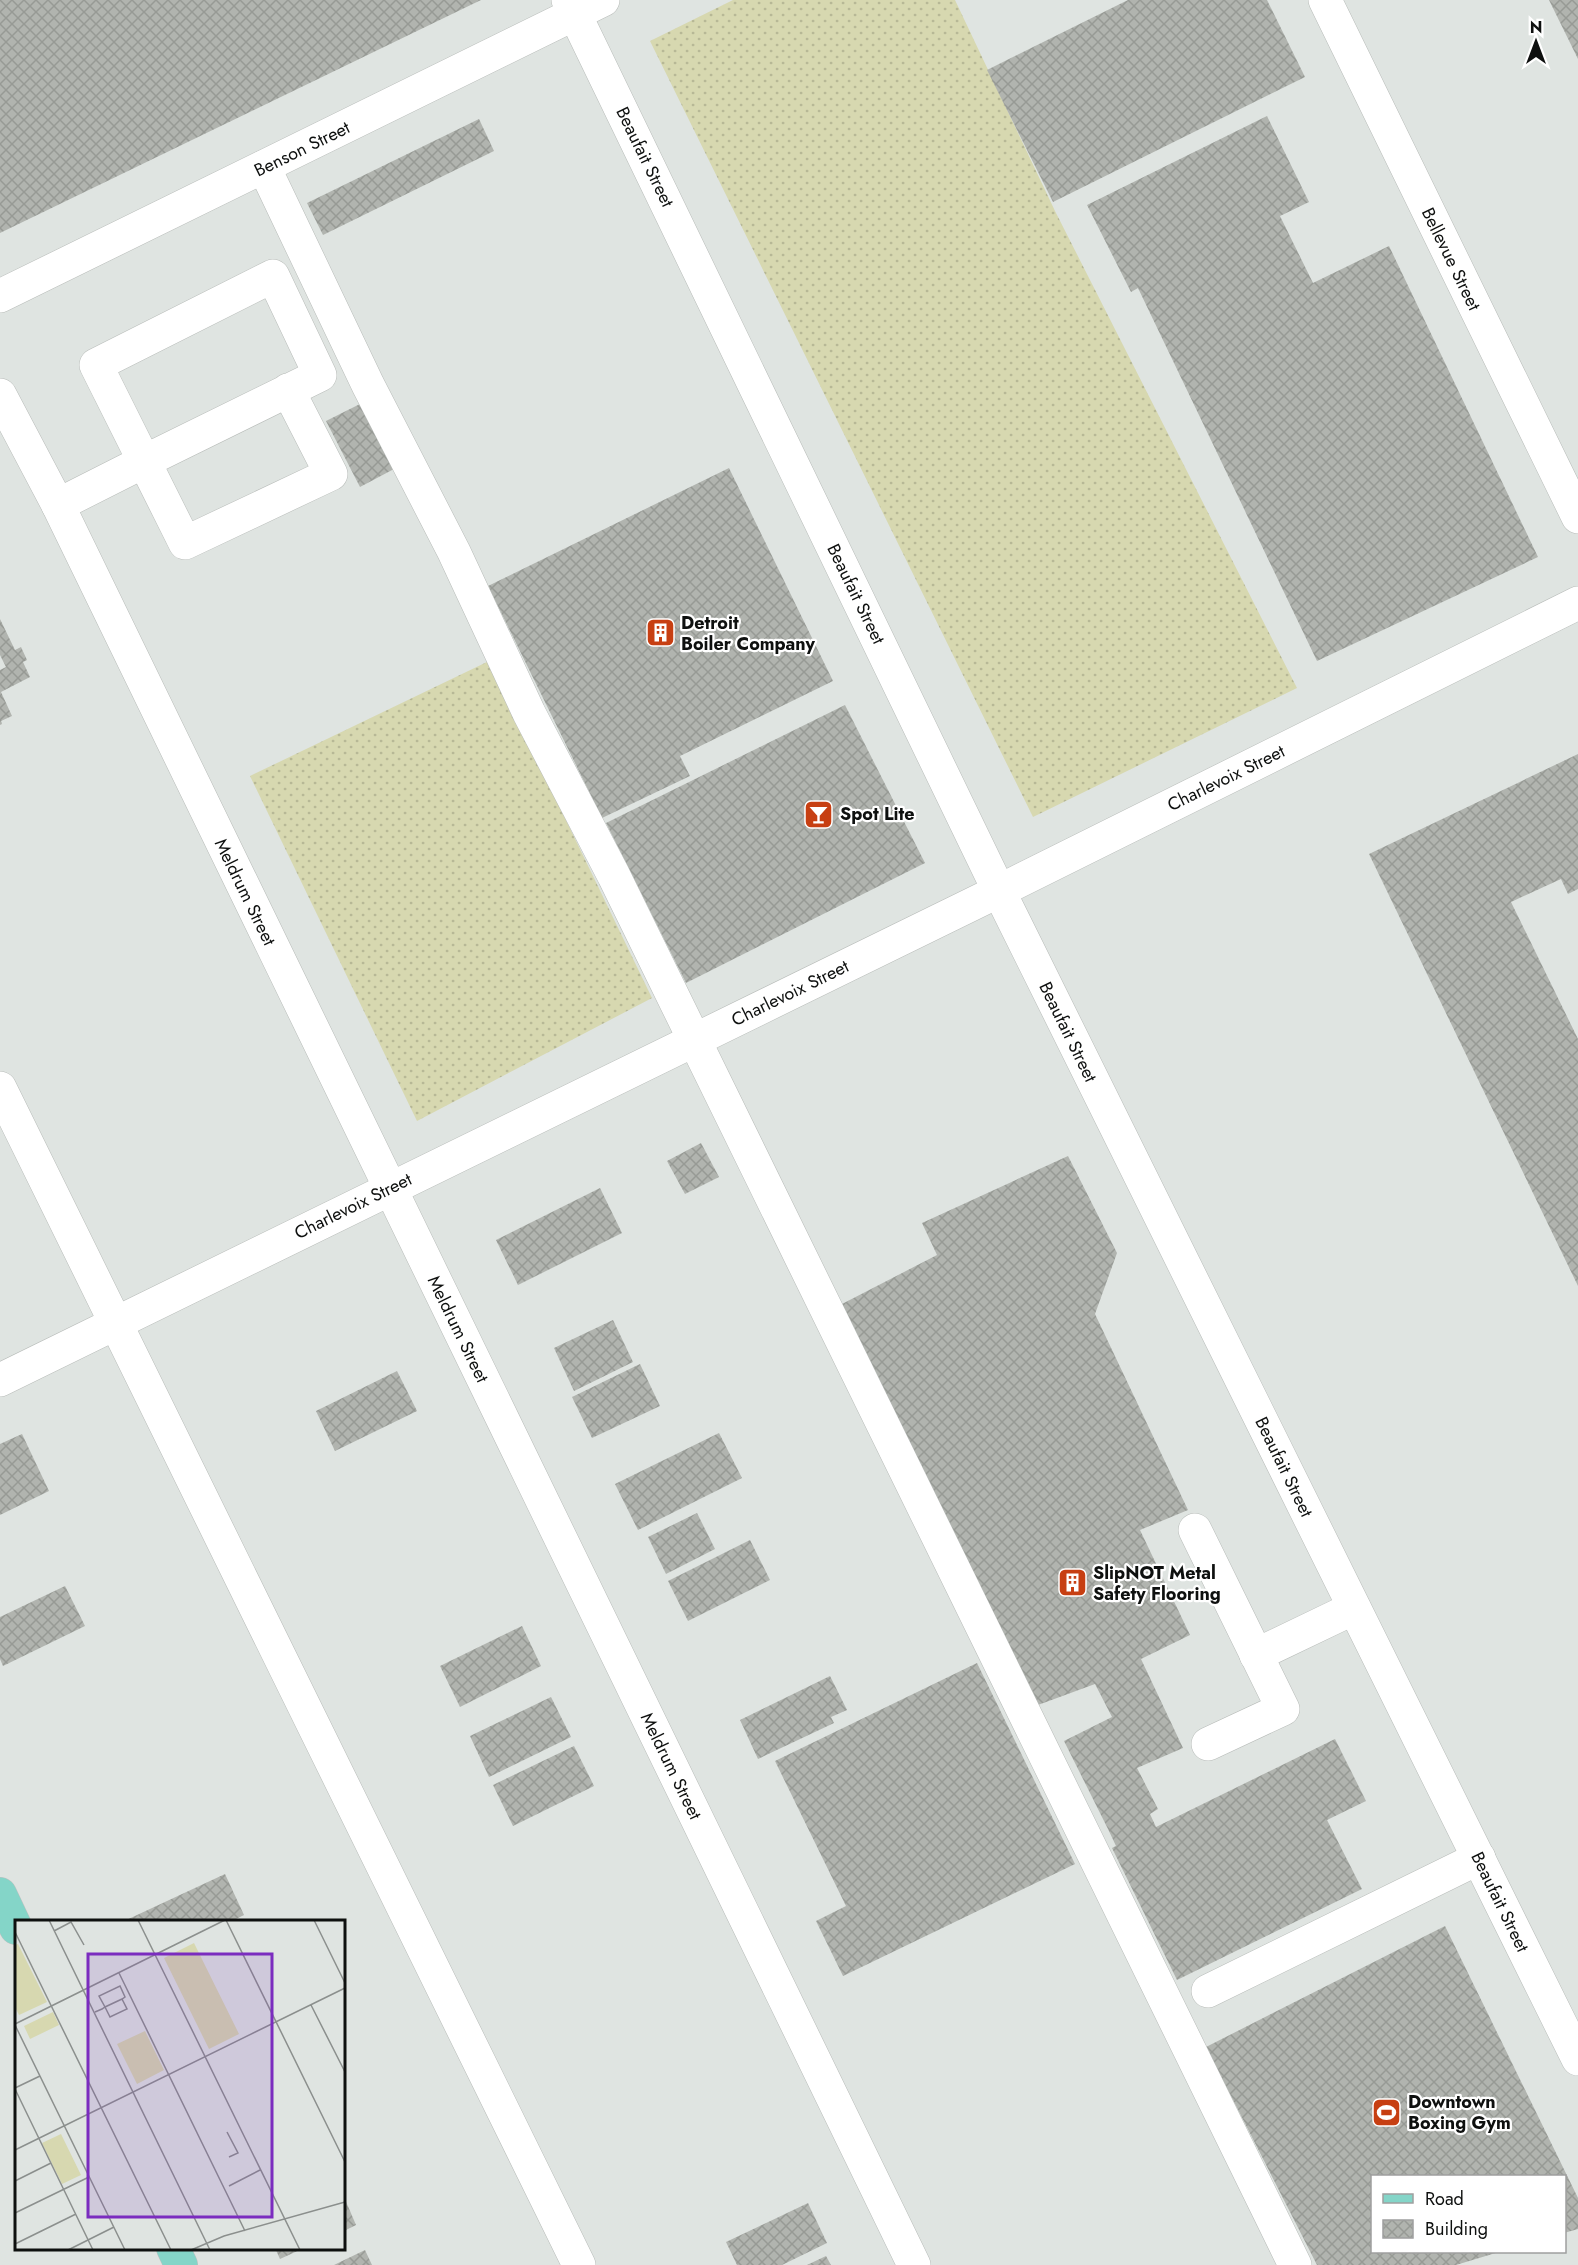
<svg xmlns="http://www.w3.org/2000/svg" width="1578" height="2265" font-family="Jost,sans-serif">
  <style>
    .grass { fill: url(#grass-dots) }
    .building { fill: url(#building-cross-hatch) }
    .lines { fill: none; stroke-linecap: round; stroke-linejoin: round }
    .minor-casing { stroke: #b8bcb9; stroke-width: 34 }
    .major-casing { stroke: #c0c1c1; stroke-width: 34 }
    .minor { stroke: #fff; stroke-width: 33 }
    .major { stroke: #84d5c8; stroke-width: 33 }
    .labels { text-anchor: middle; dominant-baseline: central; stroke-width: 4.5; stroke-linejoin: round; paint-order: stroke }
    .street-label { font-size: 18px; fill: #0e100f; stroke: #fff }
    .poi-label { font-size: 18px; font-weight: bold; fill: #0e100f; stroke: #fff; text-anchor: start }
    .inset-road { fill: none; stroke: #8b8f8d; stroke-width: 1.5 }
    .view { fill: #7b2cbf; fill-opacity: 0.15; stroke: #7b2cbf; stroke-width: 3 }
    .inset-edge { fill: none; stroke: #0e100f; stroke-width: 3 }
  </style>
  <defs>
    <pattern id="grass-dots" width="8" height="8" patternUnits="userSpaceOnUse" patternTransform="scale(1.5)"><rect width="8" height="8" fill="#d7d8b0"/><path d="M2 2h.1M6 6h.1" fill="none" stroke="#b7b896" stroke-width="1.8" stroke-linecap="round"/></pattern>
    <pattern id="building-cross-hatch" width="8" height="8" patternUnits="userSpaceOnUse" patternTransform="scale(1.5)"><rect width="8" height="8" fill="#b1b4af"/><path d="M0 0l8 8M0 8l8-8" fill="none" stroke="#979a95"/></pattern>
  </defs>
  <rect width="100%" height="100%" fill="#dfe4e1"/>
  <g class="grass">
    <path d="M733,0h222l100,211 242,477 -264,129 -383,-776z"/>
    <path d="M489,661l163,337 -235,123 -167,-345z"/>
  </g>
  <g class="building">
    <path d="M0,0h481l-481,233z"/>
    <path d="M1128,0h139l38,77 -252,125 -66,-132z"/>
    <path d="M1549,0h29v59z"/>
    <path d="M1267,116l42,86 -29,14 33,67 76,-37 149,311 -221,104 -179,-373 -7,4 -44,-87z"/>
    <path d="M479,119l15,32 -171,84 -16,-32z"/>
    <path d="M360,404l34,65 -34,18 -34,-66z"/>
    <path d="M729,468l104,213 -153,75 10,20 -88,42 -114,-232z"/>
    <path d="M0,619l15,31 6,-3 6,13 -4,2 7,15 -29,15 11,24 -11,5 1,3 -2,1v-55l6,-3 -6,-12z"/>
    <path d="M845,705l80,158 -239,120 -80,-160z"/>
    <path d="M1578,754v135l-10,5 -7,-15 -50,23 67,137v247l-209,-432z"/>
    <path d="M701,1143l18,34 -34,17 -18,-33z"/>
    <path d="M1068,1156l49,97 -22,61 93,196 -48,20 50,105 -49,24 42,89 -46,20 21,41 -8,5 6,13 179,-88 31,62 -39,19 35,69 -185,91 -65,-132 4,-2 -8,-17 -44,-88 48,-24 -17,-33 -57,21 -196,-401 95,-49 -15,-32z"/>
    <path d="M600,1188l22,45 -104,52 -22,-45z"/>
    <path d="M613,1320l20,42 -59,29 -20,-43z"/>
    <path d="M640,1364l20,42 -68,32 -20,-41z"/>
    <path d="M397,1371l20,40 -82,40 -19,-40z"/>
    <path d="M719,1433l23,45 -104,52 -23,-46z"/>
    <path d="M22,1434l27,57 -49,24v-71z"/>
    <path d="M697,1513l18,36 -49,25 -18,-37z"/>
    <path d="M750,1540l20,40 -82,41 -20,-40z"/>
    <path d="M65,1586l20,40 -82,40 -3,-7v-42z"/>
    <path d="M522,1626l19,40 -81,41 -20,-41z"/>
    <path d="M977,1663l98,201 -232,112 -27,-55 30,-15 -71,-145z"/>
    <path d="M830,1676l17,34 -16,7 3,6 -76,36 -18,-39z"/>
    <path d="M551,1697l20,40 -82,40 -19,-41z"/>
    <path d="M574,1746l20,40 -81,40 -20,-41z"/>
    <path d="M225,1874l19,41 -14,7h-108z"/>
    <path d="M1445,1926l133,272v31l-14,4v-57h-192v76h127l-43,13h-139l-111,-218z"/>
    <path d="M344,2197l12,28 -12,6z"/>
    <path d="M808,2203l19,40 -45,22h-45l-11,-23z"/>
    <path d="M275,2248h29l-24,11z"/>
    <path d="M365,2250l7,15h-38z"/>
    <path d="M826,2256l5,9h-24z"/>
  </g>
  <g class="lines">
    <defs>
      <g id="minor">
        <path d="M568,0l431,891 579,1168"/>
        <path d="M1325,0l253,517"/>
        <path d="M264,167l104,218 86,167 75,161 85,163 681,1389"/>
        <path d="M0,296l603,-296"/>
        <path d="M0,395l58,110 856,1760"/>
        <path d="M58,505l85,-43 177,-87 -47,-99 -177,89 89,178 146,-69 -43,-84"/>
        <path d="M0,1088l579,1177"/>
        <path d="M0,1380l999,-489 579,-288"/>
        <path d="M1195,1530l88,179 -75,35"/>
        <path d="M1256,1655l98,-47"/>
        <path d="M1208,1991l271,-133"/>
      </g>
      <g id="major">
        <path d="M0,1894l16,34"/>
        <path d="M173,2248l8,17"/>
      </g>
    </defs>
    <use href="#minor" class="minor-casing"/>
    <use href="#major" class="major-casing"/>
    <use href="#minor" class="minor"/>
    <use href="#major" class="major"/>
  </g>
  <defs>
    <symbol id="building-square" viewBox="-11 -11 22 22"><rect x="-9" y="-9" width="18" height="18" rx="4" fill="#c73f12" stroke="#fff"/><path d="M-4-6H4V6H1V3H-1V6H-4ZM-2.5-4.3h1.7v1.8h-1.7ZM.8-4.3h1.7v1.8H.8ZM-2.5-1h1.7V.8h-1.7ZM.8-1h1.7V.8H.8Z" fill="#fff"/></symbol>
    <symbol id="bar-square" viewBox="-11 -11 22 22"><rect x="-9" y="-9" width="18" height="18" rx="4" fill="#c73f12" stroke="#fff"/><path d="M-6-5H6L.8 .8V4.5H3.5V6h-7V4.5H-.8V.8Z" fill="#fff"/></symbol>
    <symbol id="stadium-square" viewBox="-11 -11 22 22"><rect x="-9" y="-9" width="18" height="18" rx="4" fill="#c73f12" stroke="#fff"/><path d="M0-5a6.5 5 0 1 0 0 10a6.5 5 0 1 0 0-10ZM-3.5-1.8h7v3.6h-7Z" fill="#fff"/></symbol>
  </defs>
  <g fill-rule="evenodd">
    <use href="#building-square" x="644" y="616" width="33" height="33"/>
    <use href="#bar-square" x="802" y="798" width="33" height="33"/>
    <use href="#building-square" x="1056" y="1566" width="33" height="33"/>
    <use href="#stadium-square" x="1370" y="2096" width="33" height="33"/>
  </g>
  <g class="labels">
    <g class="street-label">
      <text transform="translate(302 149) rotate(-26)">Benson Street</text>
      <text transform="translate(645 157) rotate(64)">Beaufait Street</text>
      <text transform="translate(1451 259) rotate(64)">Bellevue Street</text>
      <text transform="translate(856 594) rotate(64)">Beaufait Street</text>
      <text transform="translate(1226 778) rotate(-26)">Charlevoix Street</text>
      <text transform="translate(245 892) rotate(64)">Meldrum Street</text>
      <text transform="translate(790 993) rotate(-26)">Charlevoix Street</text>
      <text transform="translate(1068 1032) rotate(64)">Beaufait Street</text>
      <text transform="translate(353 1206) rotate(-26)">Charlevoix Street</text>
      <text transform="translate(458 1329) rotate(64)">Meldrum Street</text>
      <text transform="translate(1284 1467) rotate(64)">Beaufait Street</text>
      <text transform="translate(671 1766) rotate(64)">Meldrum Street</text>
      <text transform="translate(1500 1902) rotate(64)">Beaufait Street</text>
    </g>
    <g class="poi-label">
      <text x="681" y="623">Detroit<tspan x="681" dy="21">Boiler Company</tspan></text>
      <text x="840" y="814">Spot Lite</text>
      <text x="1093" y="1573">SlipNOT Metal<tspan x="1093" dy="21">Safety Flooring</tspan></text>
      <text x="1408" y="2102">Downtown<tspan x="1408" dy="21">Boxing Gym</tspan></text>
    </g>
  </g>
  <g transform="translate(15 1920)">
    <rect width="330" height="330" fill="#dfe4e1"/>
    <path d="M179,23l45,91 -30,15 -45,-91zM3,24l29,58 -28,13 -4,-8v-62zM38,92l6,13 -29,14 -6,-13zM130,111l19,39 -27,14 -20,-40zM46,214l20,41 -19,9 -20,-41z" fill="#d7d8b0"/>
    <path class="inset-road" d="M34,0l161,330M123,0l162,330M211,0l119,242M299,0l31,63M39,11l17,-9 13,23M0,12l156,318M104,53l126,258M296,85l34,67M80,92l7,-3 3,-2 17,-8 3,-2 -5,-11 -21,10 6,11 5,10 17,-8 -5,-10M0,104l210,-104M0,105l110,225M0,168l25,-12M0,169l78,161M212,212l11,21 -9,4M0,230l330,-162M0,261l36,-18M214,266l31,-16M0,293l74,-36M0,324l61,-30M53,330l46,-23M176,330l33,-14 121,-34"/>
    <path class="view" d="M73,34h184v263h-184z"/>
    <rect width="330" height="330" class="inset-edge"/>
  </g>
  <rect x="1371" y="2175" width="195" height="78" fill="#ffffff" stroke="#9f9f9f" stroke-width="1.5"/>
  <rect x="1383" y="2194" width="30" height="9" fill="#84d5c8" stroke="#9f9f9f" stroke-width="1.5"/>
  <text x="1425" y="2205" font-size="18" fill="#0e100f">Road</text>
  <rect x="1383" y="2220" width="30" height="18" fill="url(#building-cross-hatch)" stroke="#9f9f9f" stroke-width="1.5"/>
  <text x="1425" y="2235" font-size="18" fill="#0e100f">Building</text>
  <g transform="translate(1536 42)" stroke="#ffffff" stroke-width="4.5" paint-order="stroke">
  <path d="M0-4.5L10 22L0 15L-10 22Z" fill="#0e100f"/>
  <text y="-9" font-size="16" font-weight="bold" text-anchor="middle" fill="#0e100f">N</text>
  </g>
</svg>
